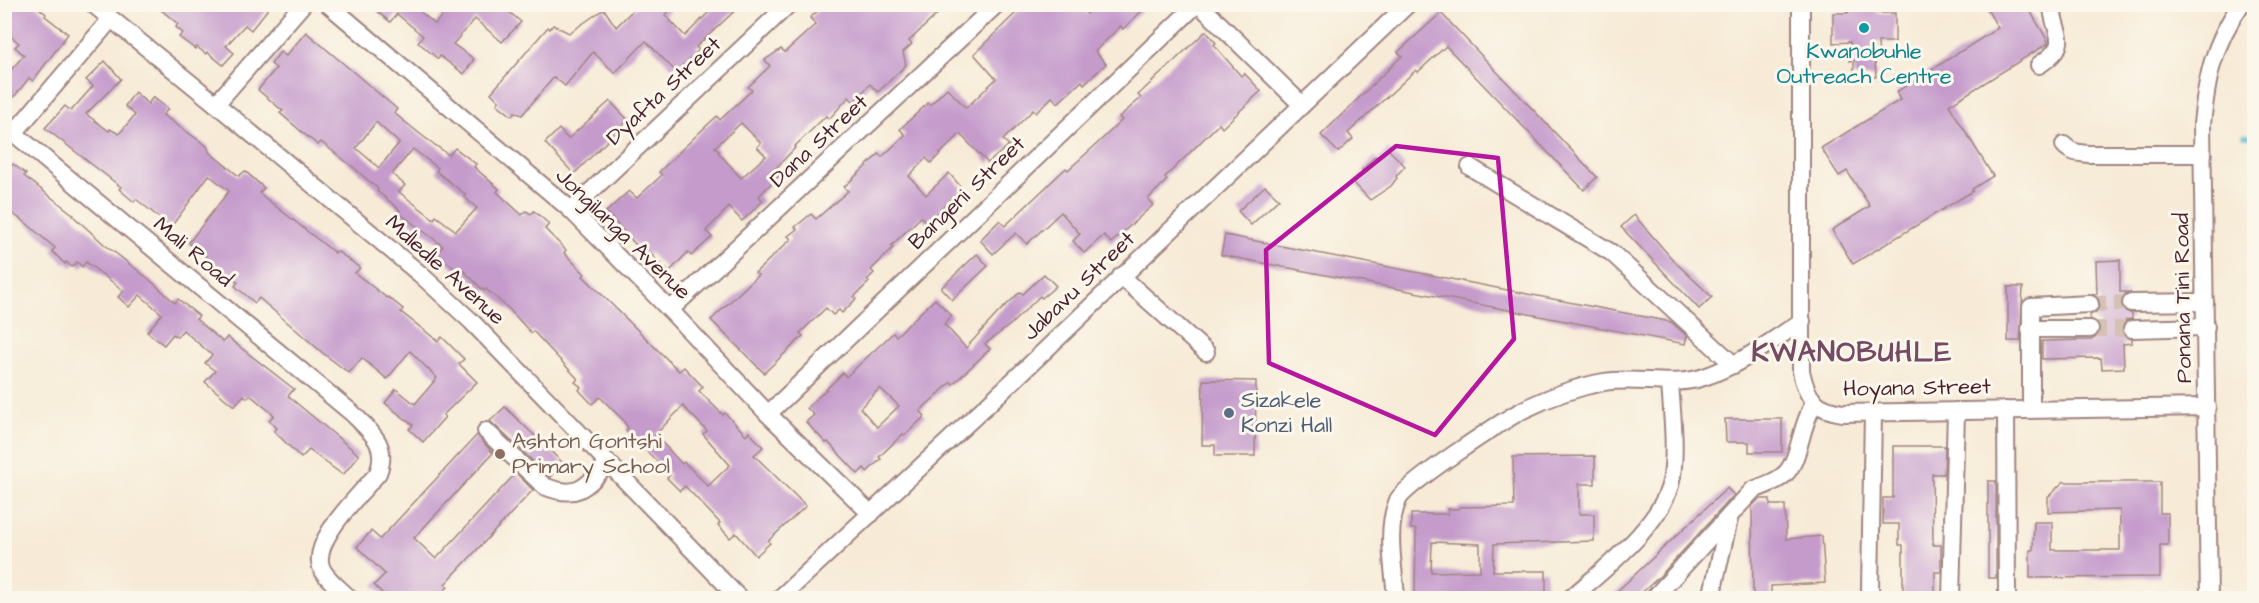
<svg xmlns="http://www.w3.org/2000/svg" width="2259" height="603" font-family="'Architects Daughter',sans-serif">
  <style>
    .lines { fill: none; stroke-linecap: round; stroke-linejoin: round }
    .stream { stroke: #51bbce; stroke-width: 5 }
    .building { fill: #c59bcc; fill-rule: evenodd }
    .minor-tunnel { stroke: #d4c2b5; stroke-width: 16; stroke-dasharray: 16 8; stroke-linecap: butt }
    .minor-casing { stroke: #a08581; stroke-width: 20 }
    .minor { stroke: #fff; stroke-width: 16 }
    .marked { fill: none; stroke: #b5179e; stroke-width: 4.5; stroke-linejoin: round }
    .culture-dot { fill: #0f9aa8; stroke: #fbf7ec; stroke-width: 2 }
    .service-dot { fill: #5c6f8a; stroke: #fbf7ec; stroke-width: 2 }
    .education-dot { fill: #8d6e63; stroke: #fbf7ec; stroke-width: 2 }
    .labels { text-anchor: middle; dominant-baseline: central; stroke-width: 6; stroke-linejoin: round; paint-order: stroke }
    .culture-label { font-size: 22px; fill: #0d838f; stroke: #fbf7ec }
    .street-label { font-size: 22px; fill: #4a1f2b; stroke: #fbf7ec }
    .service-label { font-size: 22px; fill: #4e5e75; stroke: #fbf7ec; text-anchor: start }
    .education-label { font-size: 22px; fill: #785e54; stroke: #fbf7ec; text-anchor: start }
    .district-label { font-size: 28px; font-weight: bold; letter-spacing: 1.5px; fill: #754a63; stroke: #fbf7ec }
  </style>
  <rect width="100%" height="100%" fill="#fbf7ec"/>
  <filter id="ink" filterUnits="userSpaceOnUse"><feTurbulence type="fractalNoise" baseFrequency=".0167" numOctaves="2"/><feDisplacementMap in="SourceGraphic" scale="12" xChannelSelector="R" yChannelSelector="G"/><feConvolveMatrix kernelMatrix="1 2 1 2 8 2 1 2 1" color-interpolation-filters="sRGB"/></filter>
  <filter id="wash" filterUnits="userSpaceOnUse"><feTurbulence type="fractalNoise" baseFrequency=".008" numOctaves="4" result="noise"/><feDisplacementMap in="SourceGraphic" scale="24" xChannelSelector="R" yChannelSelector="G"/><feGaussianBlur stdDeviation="1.35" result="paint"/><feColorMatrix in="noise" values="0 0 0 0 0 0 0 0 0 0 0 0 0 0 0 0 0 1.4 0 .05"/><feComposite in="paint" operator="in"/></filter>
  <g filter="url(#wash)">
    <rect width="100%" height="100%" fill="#f7ebd7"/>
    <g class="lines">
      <path class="stream" d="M2244,136l10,1"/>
    </g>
    <g id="blocks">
      <g class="building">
        <path d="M4,4l31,1 11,9 -1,2 23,18 -35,47 -4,-3 -15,19 -10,-8v-11l20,-23 -9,-8 4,-4 -15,-12z"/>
        <path d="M154,4h28l9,8 6,-8h75l-21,26 -6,-5 -19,21 8,7 -11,12 -16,-13 -1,2 -9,-7 -2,2 -16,-12 4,-4 -7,-6 2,-3z"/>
        <path d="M369,4h42l24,20 17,-20h48l21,18 -19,20 -27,-23 -22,25 21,15 -10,15 -24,-18 -2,3 -20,-17 5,-6 -26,-22 -7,8z"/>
        <path d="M639,4h38l-12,11 20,21 32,-32h25l-46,43 3,3 -23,22 -30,-31 -31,32 -22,-21 -28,34 -11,-9 -32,38 -7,-3 -3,4 -15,-12 2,-3 -8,-8 57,-66 2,2 3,-4 16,8 35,-24 12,18z"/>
        <path d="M825,4h123l-39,37 3,3 -9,8 3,13 -28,27 -8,-8 -16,18 -5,-5 -20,22 -3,-3 -32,31 1,1 -20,21 5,5 -21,22 4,5 -21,20 -13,-14 -23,24 6,6 -21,19 -3,-4 -19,20 -19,-19 -4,3 -40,-44 23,-21 8,7 25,-23 -3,-3 44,-43 14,-13 3,4 32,-30 -4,-3 22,-21 -5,-6 16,-11 4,3 31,-28 -6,-6zM741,123l20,20 -4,4 9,9 -25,22 -23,-26 1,-1 -4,-4z"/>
        <path d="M1025,4h53l9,10 10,-10h52l-26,25 -2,-3 -26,25 11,13 -22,20 -2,-3 -24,22 -6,-6 -16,16 -3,-3 -30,30 6,5 -21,18 -28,-29 -29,29 -5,-5 -17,18 17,19 23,-22 13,15 -35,35 -6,-6 -30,29 2,2 -22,22 3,3 -7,7 2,2 -15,15 2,2 -14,14 -3,-3 -6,5 -7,-7 -26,25 3,3 -39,37 -53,-53 47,-45 -3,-2 36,-34 -3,-3 9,-7 -2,-2 16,-13 5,5 32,-28 -4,-4 35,-33 3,3 23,-22 -5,-6 28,-26 2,2 17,-17 19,20 30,-29 -22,-25z"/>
        <path d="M1848,4h28v9h19v29h-17l1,17 -4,2 1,16h-22v-17l-4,1v-19l-17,1v-30h15z"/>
        <path d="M1984,4h42l22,37 -1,3 -98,61 44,71 -21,13 1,2 -120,73 -21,-34 38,-24 -23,-35 -8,5 -18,-28 79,-48 -4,-8 102,-64z"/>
        <path d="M1441,13l156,164 -13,13 -138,-144 -28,26 -2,-2 -68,63 5,6 -15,13 -17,-17 81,-79 -4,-4z"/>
        <path d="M1206,31l10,12 -2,2 27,31 3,-3 17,18 -39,37 -3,-4 -54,53 2,3 -19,19 5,6 -42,38 -7,-8 -20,18 -11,-12 7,-7 -19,-22 -34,32 -11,-11 -23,21 -13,-14 20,-20 5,6 61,-58 2,2 31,-28 23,-22 -3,-3 22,-19 -3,-3z"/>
        <path d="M306,32l91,77 -3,4 30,24 25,18 6,-7 21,16 -2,3 25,22 -2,3 25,23 4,-4 5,3 3,-3 15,13 -4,5 21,21 -2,3 21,21 -2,2 96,95 5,-4 19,20 -4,4 24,24 2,-2 21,22 3,-3 14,15 -9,8 52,51 -38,35 2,2 -14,13 -20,-23 -6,5 -12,-13 2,-2 -35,-37 -5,5 -13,-13 3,-3 -44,-45 2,-2 -5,-8 -23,-23 -8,7 -13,-14 2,-3 -6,-5 3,-3 -45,-48 -2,2 -21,-23 -24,-21 -2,2 -24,-24 -3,4 -20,-18 6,-7 -45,-34 2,-2 -23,-19 1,-2 -24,-21 -33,-26 -3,3 -15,-12 -23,-20 3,-2 -25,-21 18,-22 -5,-4 9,-12 6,4zM376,122l23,21 -20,25 -23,-20zM413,149l25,19 -2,3 30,24 -2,2 13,11 -21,23 -20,-15 -2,3 -35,-27 6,-7 -13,-11zM683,406l24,25 -4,3 27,31 -22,21 -24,-24 -2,2 -27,-29z"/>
        <path d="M105,61l16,18 -35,35 23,17 1,-2 9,5 16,-19 -10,-9 10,-14 13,12 5,-7 15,12 -5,6 44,31 3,7 29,23 6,-5 19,17 -5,5 76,60 2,-2 23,17 -5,5 32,25 1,-1 15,12 -2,3 37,29 4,-4 22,22 -5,5 18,18 -34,33 2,2 -22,25 -14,-13 4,-4 -28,-22 11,-14 19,15 22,-26 -27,-27 -23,28 -25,-21 -13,15 -25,-19 -65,-56 -4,5 -20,-17 3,-4 -48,-38 -1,-2 40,-51 -20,-16 -38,52 -35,-28 -2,3 -15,-13 2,-2 -76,-59 20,-22 6,5 22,-25 -7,-6z"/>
        <path d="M610,101l18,19 -54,54 -29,-31 14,-14 9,10z"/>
        <path d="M1388,149l17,17 -9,10 1,2 -6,8 -21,14 -17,-18 11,-10 -2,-2 13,-14 3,3z"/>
        <path d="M13,164l13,10 -2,2 50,39 -1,1 32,29 44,34 26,24 3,-4 21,17 -3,3 27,23 4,-5 67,52 -6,7 71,59 -16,20 -34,-25 -8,8 -27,-27 3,-3 -8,-8 5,-5 -24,-20 -3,3 -3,-3 -10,11 -29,-24 10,-11 -10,-8 7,-8 -29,-25 -6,7 -4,-3 -9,11 -17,-13 15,-18 -22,-19 -11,12 -11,-10 6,-6 -38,-29 -4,5 -5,-5 -5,5 -6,-5 -1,2 -13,-13 3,-3 -30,-26 -21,-14v-33z"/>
        <path d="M1265,186l14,13 -28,26 -13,-14z"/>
        <path d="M1634,215l40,46 38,36 -13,12 -78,-82z"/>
        <path d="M1225,235l446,87 16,14 -2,8 -464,-89z"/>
        <path d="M977,254l11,12 -36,34 -11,-12z"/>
        <path d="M2120,260v32h11l-6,2 -4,9 1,6 10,5v5l-6,1 -4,9 1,6 9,4v4l-9,1 1,24 -22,1 -1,-11 -59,1v-18l49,-1 8,-5v-11l-9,-5v-4l6,-3 4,-8 -2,-6 -6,-4h5l-1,-33z"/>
        <path d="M1044,274l12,12 -14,12 -2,-2 -30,29 -25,19 5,5 -37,35 -2,-2 -31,29 5,5 -20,19 -2,-1 -24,23 2,2 -14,13 -3,-4 -6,6 -30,-32 -2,1 -20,-21 8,-7 -7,-7 36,-35 3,4 47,-44 3,3 39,-37 17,17 -8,8 22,24 31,-34 23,-22 3,2zM880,388l19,18 -22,21 -17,-19z"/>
        <path d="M2008,287h15l-3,54h-12z"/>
        <path d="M1203,380l53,1 -1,75h-40v-11h-13z"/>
        <path d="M505,407l58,56 -13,14 -60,-56z"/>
        <path d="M1725,419h57v33h-33v-10h-23z"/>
        <path d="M477,435l16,18 -79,85 22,21 80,-86 17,17 -88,94 3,3 -12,11h-49l-13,-13 11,-11 -28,-27 14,-16 9,8z"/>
        <path d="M1893,446h52l-1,28h-12l1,71h8v27h-6v26h-32v-53h-4v-21h-16v-26h10z"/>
        <path d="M1595,456v28h-16v30h15v27l-100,3 -1,27h53v27h-131l1,-69h-5v-15h37v-5h11v-2l55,-1 -1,-49zM1432,542l48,2v27l-49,1z"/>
        <rect x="1988" y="481" width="8" height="97"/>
        <path d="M2063,482h97v31h8v32h-8v32l-130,1v-28h3l1,-28h18v28h68v-40l-72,2v-15z"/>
        <path d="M1727,488l7,7 -74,81 -24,22h-26z"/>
        <path d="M1759,499h11v6h15l1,34 36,-3 3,47 -54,3v12h-18l-1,-92z"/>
      </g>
    </g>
  </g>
  <g filter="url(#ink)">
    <use href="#blocks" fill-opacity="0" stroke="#a08581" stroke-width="1.5"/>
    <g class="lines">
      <g class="minor-tunnel">
        <path d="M2090,304l41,-1"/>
        <path d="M2090,329h42"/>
      </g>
      <defs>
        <g id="minor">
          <path d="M93,4l123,100 204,170 51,47 268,277"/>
          <path d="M328,4l243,206 99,100 98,104 103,100"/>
          <path d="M1199,4l103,101"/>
          <path d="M1801,4v367c6,28 14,38 42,42l364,-6"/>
          <path d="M2039,65c36,-24 13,-30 13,-61"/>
          <path d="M216,104l87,-100"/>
          <path d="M4,125l348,288c19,19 37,32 26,60 -16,20 -72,71 -55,98 6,10 18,19 26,27"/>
          <path d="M14,133l97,-114"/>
          <path d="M2064,145c7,8 15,8 25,9h114"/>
          <path d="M1470,167l142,86 122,112"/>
          <path d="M571,210l218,-206"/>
          <path d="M1121,276l85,76"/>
          <path d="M2131,303l74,-1"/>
          <path d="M670,310l327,-306"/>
          <path d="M2030,329h60"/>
          <path d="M2132,329l74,-2"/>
          <path d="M2031,409v-102l59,-3"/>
          <path d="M2006,410l1,188"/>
          <path d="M768,414l429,-410"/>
          <path d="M486,431l58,55c34,14 42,1 64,-23"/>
          <path d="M780,598l236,-220 392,-374"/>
          <path d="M1396,598c-2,-31 -11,-68 2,-98 6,-15 106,-80 125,-90 26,-13 53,-23 81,-28 33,-6 67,6 100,-5 36,-12 66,-35 98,-56"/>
          <path d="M1571,598c33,-29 95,-76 101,-122 4,-30 0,-63 -2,-93"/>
          <path d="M1654,598l99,-108c35,-13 38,-16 48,-52 3,-12 8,-25 13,-36"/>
          <path d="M1711,598l19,-83"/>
          <path d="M1873,598l-3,-8 3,-177"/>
          <path d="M1951,598l5,-187"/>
          <path d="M2209,598l-7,-474c5,-48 11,-79 39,-120"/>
        </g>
      </defs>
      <use href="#minor" class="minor-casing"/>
      <use href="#minor" class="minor"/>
    </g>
  </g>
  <path class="marked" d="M1396,146l102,12 16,181 -79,96 -166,-72 -3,-113z"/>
  <circle class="culture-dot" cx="1864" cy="28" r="6"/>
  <circle class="service-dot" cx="1229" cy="413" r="6"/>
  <circle class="education-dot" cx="500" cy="454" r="6"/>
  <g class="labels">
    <g class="culture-label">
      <text x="1864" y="51">Kwanobuhle<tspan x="1864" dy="25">Outreach Centre</tspan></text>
    </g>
    <g class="street-label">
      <text transform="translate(664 91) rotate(-43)">Dyafta Street</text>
      <text transform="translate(819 141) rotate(-43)">Dana Street</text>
      <text transform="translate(967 193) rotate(-44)">Bangeni Street</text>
      <text transform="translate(623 234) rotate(44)">Jongilanga Avenue</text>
      <text transform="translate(193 252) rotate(40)">Mali Road</text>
      <text transform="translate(445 270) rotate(42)">Mdledle Avenue</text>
      <text transform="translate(1079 286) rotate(-44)">Jabavu Street</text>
      <text transform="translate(2183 298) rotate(-91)">Ponana Tini Road</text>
      <text transform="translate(1917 388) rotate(-1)">Hoyana Street</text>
    </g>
    <g class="service-label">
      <text x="1241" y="400">Sizakele<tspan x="1241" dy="25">Konzi Hall</tspan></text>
    </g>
    <g class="education-label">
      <text x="512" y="441">Ashton Gontshi<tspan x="512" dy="25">Primary School</tspan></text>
    </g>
    <g class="district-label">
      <text x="1852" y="352">KWANOBUHLE</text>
    </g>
  </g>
  <rect width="2259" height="603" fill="none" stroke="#fbf7ec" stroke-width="24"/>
</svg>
